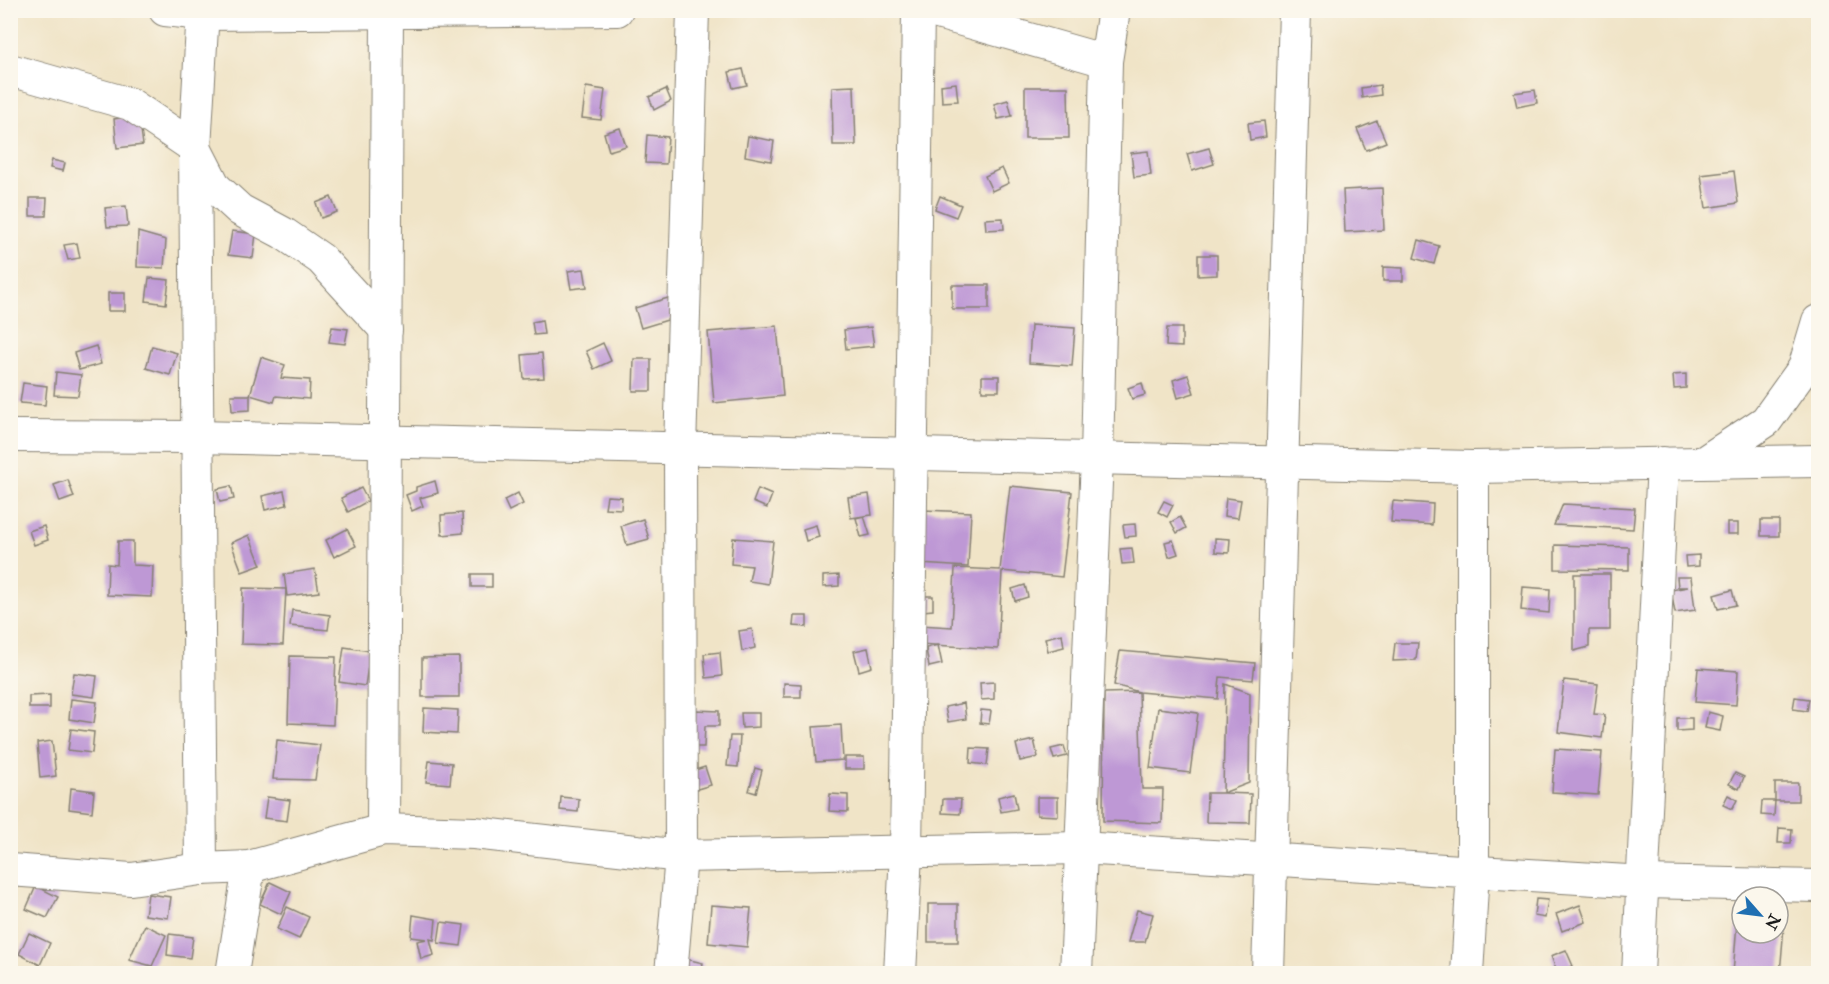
<svg xmlns="http://www.w3.org/2000/svg" width="1829" height="984" font-family="'IM FELL Double Pica',serif">
  <style>
    .building { fill: #be98d5 }
    .lines { fill: none; stroke-linecap: round; stroke-linejoin: round }
    .minor-casing { stroke: #868072; stroke-width: 34 }
    .minor { stroke: #fff; stroke-width: 32 }
  </style>
  <rect width="100%" height="100%" fill="#fbf7ec"/>
  <filter id="ink" filterUnits="userSpaceOnUse"><feTurbulence type="fractalNoise" baseFrequency=".0167" numOctaves="2"/><feDisplacementMap in="SourceGraphic" scale="12" xChannelSelector="R" yChannelSelector="G"/><feConvolveMatrix kernelMatrix="1 2 1 2 8 2 1 2 1" color-interpolation-filters="sRGB"/></filter>
  <filter id="wash" filterUnits="userSpaceOnUse"><feTurbulence type="fractalNoise" baseFrequency=".008" numOctaves="4" result="noise"/><feDisplacementMap in="SourceGraphic" scale="24" xChannelSelector="R" yChannelSelector="G"/><feGaussianBlur stdDeviation="1.35" result="paint"/><feColorMatrix in="noise" values="0 0 0 0 0 0 0 0 0 0 0 0 0 0 0 0 0 1.4 0 .05"/><feComposite in="paint" operator="in"/></filter>
  <g filter="url(#wash)">
    <rect width="100%" height="100%" fill="#f0e4c7"/>
    <g id="blocks">
      <g class="building">
        <path d="M743,69l4,16 -14,3 -4,-16z"/>
        <path d="M956,83l2,18 -16,1 -1,-17z"/>
        <path d="M1380,85l1,10 -19,3 -1,-10z"/>
        <path d="M854,86l2,59h-23l-1,-58z"/>
        <path d="M586,87l19,3 -4,30 -19,-2z"/>
        <path d="M1025,87h43l1,51h-44z"/>
        <path d="M666,89l5,12 -17,9 -5,-13z"/>
        <path d="M1535,90l2,13 -20,4 -3,-14z"/>
        <path d="M1008,100l4,16 -14,3 -4,-15z"/>
        <path d="M139,115l4,30 -26,3 -3,-29z"/>
        <path d="M1264,121l2,16 -16,3 -2,-17z"/>
        <path d="M1377,121l9,21 -20,8 -9,-21z"/>
        <path d="M620,128l6,18 -17,5 -5,-18z"/>
        <path d="M647,135l21,2 -2,27 -21,-1z"/>
        <path d="M748,136l26,5 -3,20 -26,-5z"/>
        <path d="M1209,148l5,16 -22,7 -5,-17z"/>
        <path d="M1148,151l3,24 -17,2 -3,-24z"/>
        <path d="M52,160l13,3 -2,8 -13,-3z"/>
        <path d="M1002,168l7,15 -17,8 -7,-15z"/>
        <path d="M1734,171l4,32 -32,5 -5,-33z"/>
        <path d="M1382,188l2,42 -39,2 -2,-42z"/>
        <path d="M940,196l21,9 -5,12 -21,-8z"/>
        <path d="M331,197l6,15 -16,6 -5,-15z"/>
        <path d="M30,198h17l-1,18h-16z"/>
        <path d="M126,206l2,20 -21,1 -2,-19z"/>
        <path d="M1003,218l1,11 -18,1 -1,-11z"/>
        <path d="M232,231l24,3 -3,24 -25,-3z"/>
        <path d="M138,232l28,8 -2,28 -27,-1z"/>
        <path d="M1419,240l20,6 -5,18 -20,-6z"/>
        <path d="M77,243l3,15 -12,2 -4,-15z"/>
        <path d="M1198,255h19v20l-19,1z"/>
        <path d="M1383,267l20,1v13h-20z"/>
        <path d="M584,269l3,18 -16,2 -3,-18z"/>
        <path d="M149,278l20,2 -3,24 -20,-3z"/>
        <rect x="952" y="285" width="37" height="24"/>
        <rect x="108" y="293" width="17" height="18"/>
        <path d="M668,298l6,20 -33,10 -6,-20z"/>
        <path d="M542,320l2,14 -10,1 -2,-13z"/>
        <path d="M1031,325l44,3 -3,38 -43,-3z"/>
        <path d="M777,326l6,70 -69,7 -6,-71z"/>
        <path d="M332,327l16,2 -3,15 -16,-2z"/>
        <path d="M871,327l3,19 -28,3 -2,-19z"/>
        <path d="M1167,328h15v19l-16,-1z"/>
        <path d="M603,343l8,18 -17,8 -8,-18z"/>
        <path d="M96,346l5,18 -22,6 -5,-17z"/>
        <path d="M152,346l25,7 -7,22 -24,-7z"/>
        <path d="M542,353l2,25 -20,1 -2,-24z"/>
        <path d="M261,357l24,8 -4,13 29,2 -1,19 -33,-3 -2,6 -24,-7z"/>
        <path d="M634,359h17v32h-18z"/>
        <path d="M56,372l25,3 -3,21 -24,-1z"/>
        <path d="M1686,374v14l-12,1 -1,-14z"/>
        <path d="M1188,375l6,18 -16,5 -5,-18z"/>
        <rect x="982" y="376" width="17" height="15"/>
        <path d="M23,383l24,3 -2,19 -25,-2z"/>
        <path d="M1142,383l3,12 -13,4 -4,-11z"/>
        <path d="M231,395h19v15l-18,1z"/>
        <path d="M68,480l6,17 -14,5 -6,-17z"/>
        <path d="M435,481l3,12 -18,5 3,8 -11,5 -6,-16 10,-4v-4z"/>
        <path d="M231,486l3,13 -14,3 -3,-13z"/>
        <path d="M1010,486l62,6 -10,85 -60,-6 -4,78 -80,-5 2,-19 32,2 3,-59 45,2z"/>
        <path d="M361,488l7,13 -20,11 -7,-14z"/>
        <path d="M758,489l14,6 -5,13 -14,-6z"/>
        <path d="M284,491l3,14 -22,5 -3,-14z"/>
        <path d="M518,493l5,11 -14,7 -5,-11z"/>
        <path d="M869,494l3,21 -8,1 6,19 -9,2 -5,-19 8,-2 -13,2 -3,-21z"/>
        <path d="M607,496l15,1 -1,12 -16,-1z"/>
        <path d="M1226,498l15,2 -3,18 -14,-2z"/>
        <path d="M1164,501l9,4 -6,12 -9,-5z"/>
        <path d="M1393,501l40,3 -1,21 -41,-3z"/>
        <path d="M1563,504l72,4 -2,21 -79,-4z"/>
        <path d="M923,510l48,2 -3,55 -48,-3z"/>
        <path d="M462,513l1,20 -21,2 -1,-20z"/>
        <path d="M1180,517l6,11 -9,5 -6,-11z"/>
        <path d="M643,519l6,20 -22,6 -6,-19z"/>
        <rect x="1761" y="520" width="18" height="16"/>
        <rect x="1727" y="523" width="11" height="11"/>
        <path d="M1135,524l1,12 -11,1 -2,-12z"/>
        <path d="M816,525l3,12 -13,4 -3,-12z"/>
        <path d="M44,526l4,14 -14,5 -5,-14z"/>
        <path d="M347,529l9,17 -22,11 -8,-17z"/>
        <path d="M249,535l12,30 -19,7 -11,-29z"/>
        <path d="M733,538l40,3 -5,43 -19,-3 3,-15 -21,-2z"/>
        <path d="M1215,538l15,1 -1,14 -14,-1z"/>
        <path d="M1173,540l5,14 -9,3 -4,-15z"/>
        <path d="M118,541h15v24l20,1 -1,31 -45,-2 1,-31 9,1z"/>
        <path d="M1555,545l74,2v23l-74,-1z"/>
        <path d="M1132,548l2,15 -12,1 -2,-15z"/>
        <path d="M1699,555v11l-13,1 -1,-11z"/>
        <path d="M315,569l4,23 -32,4 -3,-22z"/>
        <rect x="472" y="574" width="20" height="13"/>
        <path d="M1574,574h36v56h-21v17l-15,4z"/>
        <path d="M839,575v11l-16,1v-11z"/>
        <path d="M1677,577h14l4,33 -20,3 -4,-23 17,-3h-10z"/>
        <path d="M1025,585l3,12 -13,4 -3,-12z"/>
        <path d="M1523,587l27,2 -1,24 -28,-3z"/>
        <path d="M243,588l43,1 -3,56 -42,-1z"/>
        <path d="M1732,590l4,15 -18,4 -4,-14z"/>
        <path d="M923,596h10v14l-10,1z"/>
        <path d="M292,610l38,5 -2,15 -38,-4z"/>
        <path d="M794,616h13v11l-14,-1z"/>
        <path d="M752,629l3,19 -13,3 -3,-20z"/>
        <path d="M1062,634l2,13 -16,4 -3,-13z"/>
        <path d="M1395,643h23l-2,17 -23,1z"/>
        <path d="M938,645l4,19 -13,3 -3,-19z"/>
        <path d="M344,647l26,4 -5,35 -26,-4z"/>
        <path d="M868,648l4,19 -13,4 -5,-20z"/>
        <path d="M1120,651l135,12 -2,17 -33,-3 -2,22 -79,-7 -25,-7z"/>
        <path d="M720,652l2,24 -16,2 -2,-24z"/>
        <path d="M290,656l46,1 -3,68 -45,-2z"/>
        <path d="M459,657v40h-37v-39z"/>
        <path d="M1698,668l40,3 -2,34 -41,-3z"/>
        <path d="M74,673l23,3 -3,21 -23,-3z"/>
        <path d="M1564,680l34,4 -4,30 11,1 -3,23 -44,-6z"/>
        <path d="M994,682v17l-13,1 -1,-17z"/>
        <path d="M784,683l17,1v13h-17z"/>
        <path d="M1225,684l25,9 -1,90 -26,10 28,1 -1,29 -44,-1 1,-29h16z"/>
        <path d="M1139,692l3,97h21l-1,34 -59,-2 1,-128z"/>
        <path d="M50,695v13h-21v-12z"/>
        <path d="M1795,697l14,2 -2,12 -14,-2z"/>
        <path d="M71,699l26,3 -3,21 -25,-4z"/>
        <path d="M964,703l2,16 -18,3 -3,-15z"/>
        <path d="M424,708l34,2 -1,24 -34,-2z"/>
        <path d="M1158,708l40,5 -8,60 -40,-5z"/>
        <path d="M695,710l24,1v15h-14l-1,21h-12z"/>
        <path d="M981,710l10,1 -2,13 -9,-1z"/>
        <path d="M1708,712l15,4 -3,15 -15,-3z"/>
        <path d="M741,713h18v14l-17,1z"/>
        <path d="M1677,718h15v12l-15,1z"/>
        <path d="M841,725l2,35 -27,2 -3,-35z"/>
        <path d="M71,729l23,3 -2,21 -24,-3z"/>
        <path d="M730,736h10l-2,31 -11,-1z"/>
        <path d="M277,740l43,5 -5,35 -42,-1z"/>
        <path d="M1034,740l4,17 -18,4 -4,-17z"/>
        <path d="M52,741l4,35 -16,2 -3,-35z"/>
        <path d="M1064,746l3,10 -13,3 -3,-10z"/>
        <path d="M971,748l18,1 -2,16 -17,-2z"/>
        <path d="M1555,749l47,3 -4,43 -46,-3z"/>
        <rect x="845" y="757" width="19" height="12"/>
        <path d="M429,761l23,2 -2,21 -24,-2z"/>
        <path d="M705,767l6,18 -17,5 -5,-18z"/>
        <path d="M755,768l7,2 -6,23 -7,-2z"/>
        <path d="M1735,773l9,4 -5,12 -10,-5z"/>
        <rect x="1775" y="783" width="23" height="18"/>
        <path d="M71,788l23,3 -2,21 -23,-3z"/>
        <path d="M1014,793l3,16 -16,3 -3,-15z"/>
        <path d="M830,794l18,1v17l-19,-1z"/>
        <path d="M1728,795l9,5 -5,9 -9,-4z"/>
        <path d="M267,797l23,3 -3,21 -23,-3z"/>
        <path d="M561,797l18,2 -1,13 -18,-2z"/>
        <path d="M1037,797h21v19l-21,-1z"/>
        <path d="M943,799h18l-1,15 -18,-1z"/>
        <path d="M1762,801h13l-1,15 -13,-1z"/>
        <path d="M1779,828l13,1 -1,14h-13z"/>
        <path d="M270,882l21,10 -10,22 -21,-10z"/>
        <path d="M36,886l22,11 -11,21 -21,-9z"/>
        <path d="M148,894l23,3 -3,21 -23,-3z"/>
        <path d="M1536,899l12,1 -3,18 -11,-2z"/>
        <rect x="928" y="904" width="30" height="38"/>
        <path d="M711,905l40,3 -4,39 -39,-4z"/>
        <path d="M1580,905l6,17 -24,9 -6,-17z"/>
        <path d="M287,907l22,10 -10,22 -22,-10z"/>
        <path d="M1137,910l16,4 -8,28h-17z"/>
        <path d="M1738,910h4v23h36v-20l7,1 -5,60h-47z"/>
        <path d="M413,915l23,4 -2,21 -4,-1 4,16 -13,4 -4,-18 10,-2 -16,-2z"/>
        <path d="M441,922l23,3 -3,21 -23,-3z"/>
        <path d="M145,925l21,10 -14,31 -23,-6z"/>
        <path d="M29,933l21,10 -10,22 -21,-11z"/>
        <path d="M169,934l24,3 -3,21 -23,-3z"/>
        <path d="M1566,950l7,16 -16,6 -6,-16z"/>
        <path d="M686,959l17,4 -2,11h-17z"/>
      </g>
    </g>
  </g>
  <g filter="url(#ink)">
    <use href="#blocks" fill-opacity="0" stroke="#868072" stroke-width="1.5"/>
    <g class="lines">
      <defs>
        <g id="minor">
          <path d="M165,10l38,4 414,-4"/>
          <path d="M927,10l179,51"/>
          <path d="M10,70l120,34 65,44 20,39 25,23 43,23 38,26 65,71"/>
          <path d="M10,436l186,1 1277,30 345,-6"/>
          <path d="M1704,462l62,-41 38,-53 14,-47"/>
          <path d="M383,830l4,-820"/>
          <path d="M201,869l-6,-721 8,-138"/>
          <path d="M10,870l121,9 70,-10 48,-2 134,-37 91,3 207,23 399,-8 564,34 174,4"/>
          <path d="M232,974l17,-107"/>
          <path d="M671,974l10,-118 -1,-407 13,-439"/>
          <path d="M900,974l6,-122 12,-842"/>
          <path d="M1076,974l21,-516 9,-397 8,-51"/>
          <path d="M1268,974l27,-964"/>
          <path d="M1467,974l6,-104v-403"/>
          <path d="M1638,974l25,-511"/>
        </g>
      </defs>
      <use href="#minor" class="minor-casing"/>
      <use href="#minor" class="minor"/>
    </g>
  </g>
  <rect width="1829" height="984" fill="none" stroke="#fbf7ec" stroke-width="36"/>
  <g transform="translate(1760 915) rotate(118)"><circle r="28" fill="#fbf7ec" stroke="#a29f99" stroke-width="1.5"/>
  <path d="M0-4.5L10 22L0 15L-10 22Z" fill="#1f6fb2"/>
  <text y="-9" font-size="16" font-weight="bold" text-anchor="middle" fill="#1c1c1c">N</text>
  </g>
</svg>
